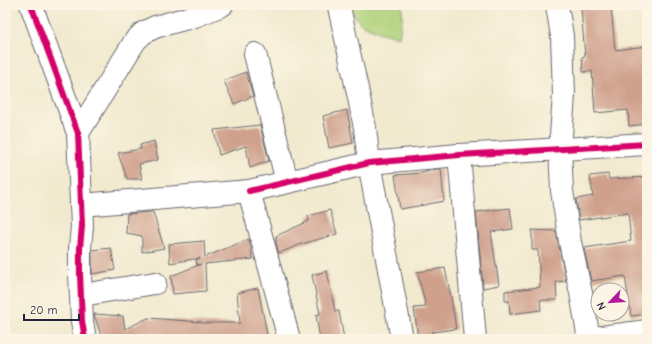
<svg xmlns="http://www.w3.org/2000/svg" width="652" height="344" font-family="'Comic Neue',sans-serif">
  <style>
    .green { fill: #afd179; stroke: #687a5a }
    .building { fill: #cfa18d }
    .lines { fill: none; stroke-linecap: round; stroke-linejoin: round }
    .minor-casing { stroke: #6a686f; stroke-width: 24 }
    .minor { stroke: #fff; stroke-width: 22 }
    .cycleway-casing { stroke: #fcf5e5; stroke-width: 8 }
    .cycleway { stroke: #d6006c; stroke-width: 6 }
  </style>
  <rect width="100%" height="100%" fill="#fcf5e5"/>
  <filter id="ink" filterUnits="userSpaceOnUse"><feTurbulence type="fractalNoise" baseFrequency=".025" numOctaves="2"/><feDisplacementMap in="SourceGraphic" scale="8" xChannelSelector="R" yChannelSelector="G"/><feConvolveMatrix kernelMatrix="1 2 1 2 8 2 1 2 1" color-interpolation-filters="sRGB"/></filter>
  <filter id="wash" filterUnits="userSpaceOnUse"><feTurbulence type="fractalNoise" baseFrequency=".012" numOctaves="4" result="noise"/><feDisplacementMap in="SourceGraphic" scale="16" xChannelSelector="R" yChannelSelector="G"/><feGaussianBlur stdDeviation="0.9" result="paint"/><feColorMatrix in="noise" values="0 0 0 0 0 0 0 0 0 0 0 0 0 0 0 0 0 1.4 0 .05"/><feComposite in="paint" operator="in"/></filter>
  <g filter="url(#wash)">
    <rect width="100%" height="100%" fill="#f1eacf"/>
    <path class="green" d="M346,5h56v13l-3,19 -18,-4 -20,-9z"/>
    <g id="blocks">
      <g class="building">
        <path d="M611,6l4,44 32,-4v78l-18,2 -1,-16 -33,3 -3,-42 -9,1 -1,-15 3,-1 -4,-48z"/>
        <path d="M246,72l7,24 -19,8 -10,-23z"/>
        <path d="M347,110l6,33 -24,5 -6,-32z"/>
        <path d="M260,125l9,36 -19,7 -4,-22 -27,9 -5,-25z"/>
        <path d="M154,141l4,19 -19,4 3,15h-15l-9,-26 23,-4 -1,-4z"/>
        <path d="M437,169h4l3,32 -20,4 -24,4 -5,-34 27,-2z"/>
        <path d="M608,174l1,5 38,-2v137l-16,2 -6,-40 -34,5 -7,-33 47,-7 -3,-28 -49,7 -3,-21 17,-3 -3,-20z"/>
        <path d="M510,208l3,21 -22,3 8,53 -16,3 -7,-76z"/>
        <path d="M330,210l7,24 -35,10 -23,9 -3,-10v-7l33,-15 -1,-5z"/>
        <path d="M153,212l11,36 -22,4v-16l-16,-3 1,-19z"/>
        <path d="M532,230l24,1 10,50 -10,1 1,18h-17l1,10 -31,4 -1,-13h-4v-10l35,-4 -2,-37h-6z"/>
        <path d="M249,239l4,20 -48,5 1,27 -33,3 -2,-18 30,-12 -4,1 -1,-5 4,-2 -30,5 -1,-19 35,-3 1,16z"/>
        <path d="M111,248l4,22 -23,4v-24z"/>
        <path d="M445,268l6,29 5,32 -24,3 1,3 -15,2 -4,-29 12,-1 -9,-35z"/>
        <path d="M327,271l8,40h4l5,28h-24l-4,-24 4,-1 -8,-39z"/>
        <path d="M258,288l10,51h-166l-8,-25 29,2 2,13 23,-11 54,4v1h38l-3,-30z"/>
      </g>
    </g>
  </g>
  <g filter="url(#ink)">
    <use href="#blocks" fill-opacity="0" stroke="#6a686f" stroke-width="1"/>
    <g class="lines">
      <defs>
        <g id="minor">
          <path d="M31,5l47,128 4,93 -2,22v26l2,47 3,18"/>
          <path d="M557,5l5,31 2,59 -4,54 2,42 8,51 11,51 8,46"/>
          <path d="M339,7l19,86 7,35 4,35 33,176"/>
          <path d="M255,54l32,128"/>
          <path d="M78,133l49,-79 8,-13 8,-8 12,-6 40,-11 27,-11"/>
          <path d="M459,155l16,184"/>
          <path d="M249,191l120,-28 90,-8 188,-11"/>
          <path d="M81,205l168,-14 40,148"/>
          <path d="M82,295l73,-12"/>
          <path d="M586,339l61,-8"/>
        </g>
      </defs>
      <use href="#minor" class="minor-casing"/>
      <use href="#minor" class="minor"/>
      <defs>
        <g id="cycleway">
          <path d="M31,5l47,128 4,93 -2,22v26l2,47 3,18"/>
          <path d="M249,191l120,-28 90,-8 188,-11"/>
        </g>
      </defs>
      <use href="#cycleway" class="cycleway-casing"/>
      <use href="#cycleway" class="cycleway"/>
    </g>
  </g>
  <rect width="652" height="344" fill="none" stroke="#fcf5e5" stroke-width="20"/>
  <g transform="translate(610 302) rotate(245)"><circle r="19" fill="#fcf5e5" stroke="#a5a1a1"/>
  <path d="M0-3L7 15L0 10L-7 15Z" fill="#b5179e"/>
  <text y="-6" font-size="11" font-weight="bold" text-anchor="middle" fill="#22223b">N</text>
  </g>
  <path d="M24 314v6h55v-6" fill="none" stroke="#22223b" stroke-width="2"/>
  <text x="30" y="314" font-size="12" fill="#22223b" stroke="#fcf5e5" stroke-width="3" paint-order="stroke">20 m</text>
</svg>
